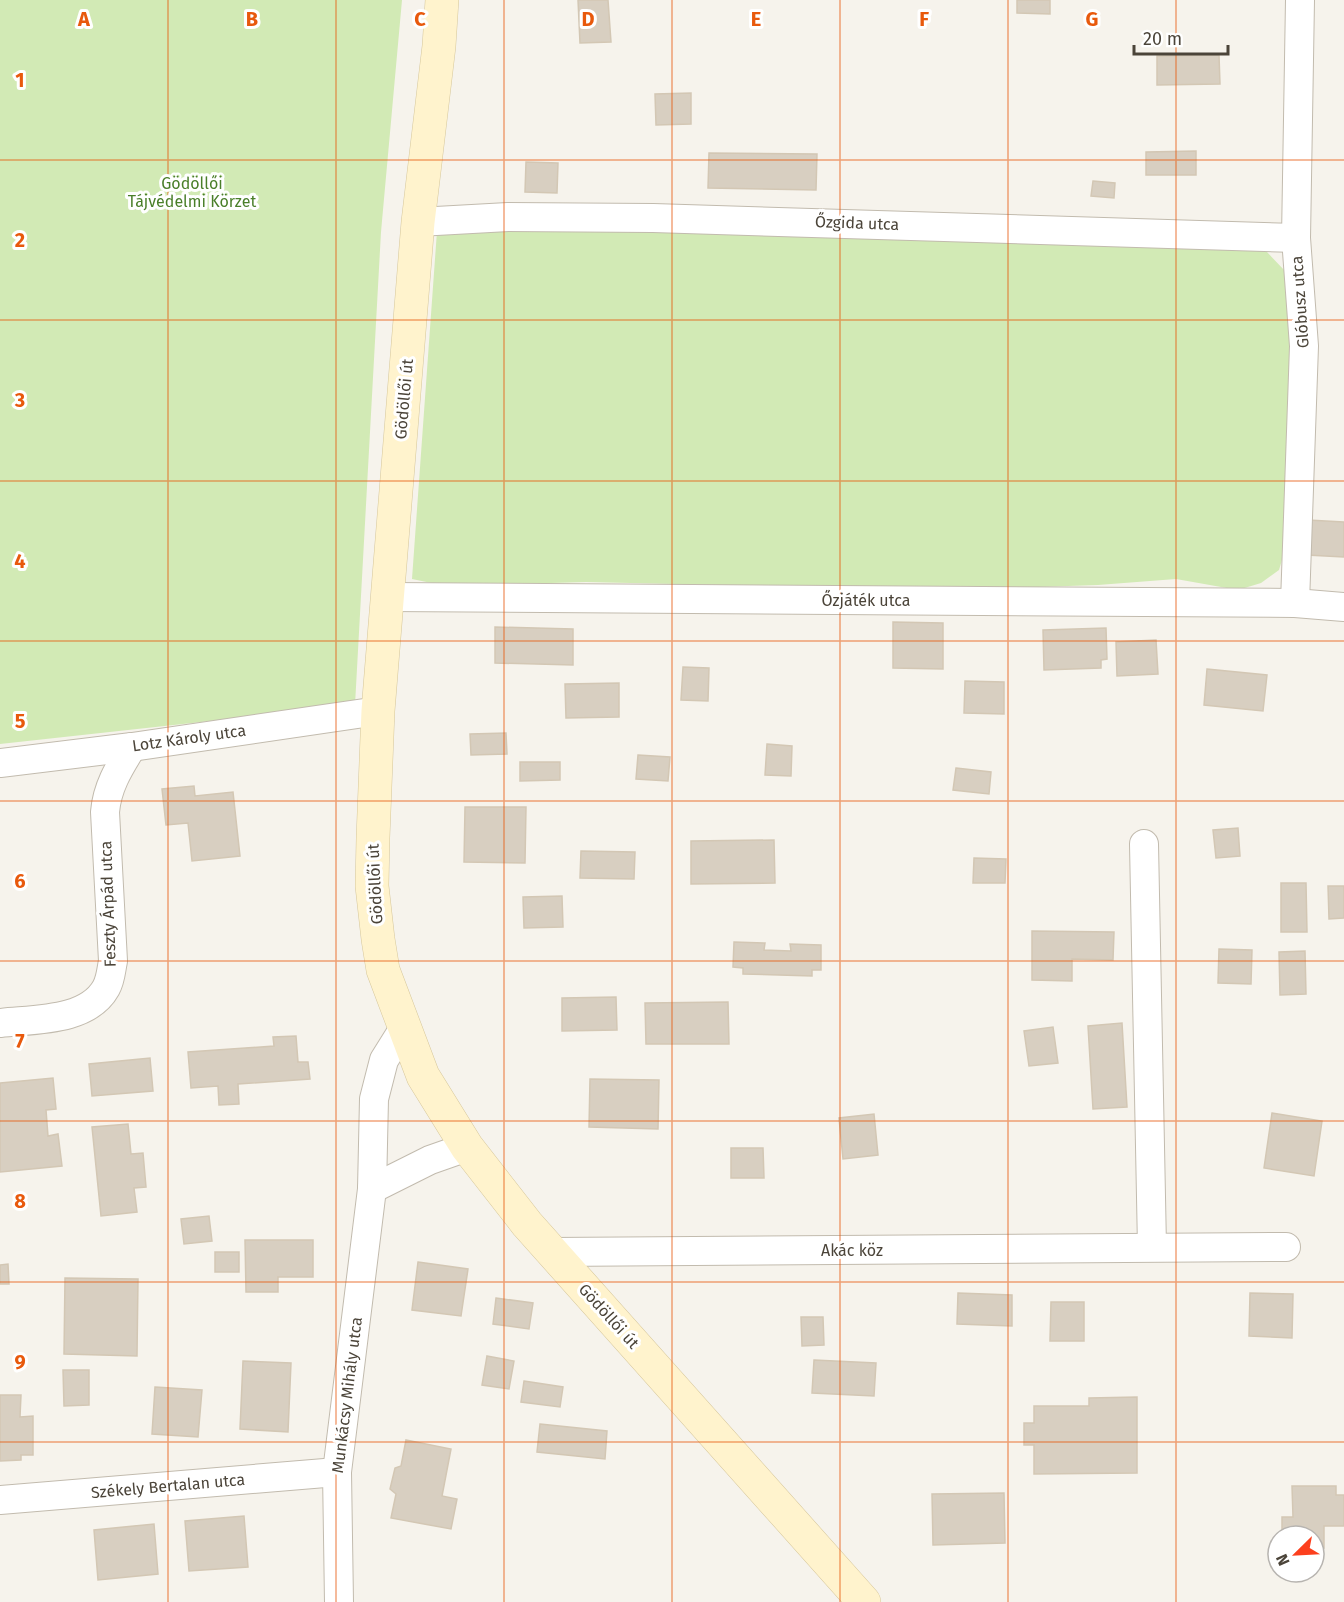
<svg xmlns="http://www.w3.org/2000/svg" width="1344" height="1602" font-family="'Fira Sans',sans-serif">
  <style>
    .green { fill: #d2eab5 }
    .building { fill: #d8cfc1; stroke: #d3c7b4; stroke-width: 1.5 }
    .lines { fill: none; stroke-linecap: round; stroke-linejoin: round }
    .street-casing { stroke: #c2bbae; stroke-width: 30 }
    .secondary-casing { stroke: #d6c79b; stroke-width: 34 }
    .street { stroke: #fff; stroke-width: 28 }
    .secondary { stroke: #fff3cd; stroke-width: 33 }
    .grid { fill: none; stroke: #e8590c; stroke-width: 1.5; stroke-opacity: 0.55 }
    .labels { text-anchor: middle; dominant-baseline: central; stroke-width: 6; stroke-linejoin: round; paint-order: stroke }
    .park-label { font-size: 16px; fill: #4a7f2a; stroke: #fff }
    .street-label { font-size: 16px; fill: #4b4439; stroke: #fff }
    .grid-label { font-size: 20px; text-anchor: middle; font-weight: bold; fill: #e8590c; stroke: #fff; stroke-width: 6; stroke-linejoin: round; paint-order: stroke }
  </style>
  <rect width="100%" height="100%" fill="#f6f3ec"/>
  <g class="green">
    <path d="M0,0h402l-21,232 -26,473 -355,39z"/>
    <path d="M515,220l704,24 48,8 18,19 13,40 -11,232 -8,27 -18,13 -23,7 -62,-11 -78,6 -151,5 -361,-8 -140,4 -34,-7 25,-348z"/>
  </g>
  <g class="building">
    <path d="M578,0h30l3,42 -31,1z"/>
    <path d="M1017,0h33v14l-33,-1z"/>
    <path d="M1219,55l1,29 -63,1v-29z"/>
    <path d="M691,93v31l-35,1 -1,-31z"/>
    <path d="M1196,151v24h-50v-23z"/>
    <path d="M709,153l108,1 -1,36 -108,-2z"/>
    <path d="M526,162l32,1 -1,30 -32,-1z"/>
    <path d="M1093,181l22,2 -1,15 -23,-2z"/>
    <path d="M1308,520l36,2v35l-37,-2z"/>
    <path d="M893,622l50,1v46l-50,-1z"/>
    <path d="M495,627l78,2v36l-78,-2z"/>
    <path d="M1106,628l1,31 -6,1v8l-57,2 -1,-40z"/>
    <path d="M1156,640l2,34 -41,2 -1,-34z"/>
    <path d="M683,667l26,1 -1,33 -27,-1z"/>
    <path d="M1207,669l60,6 -4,36 -59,-6z"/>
    <path d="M965,681l39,1v32l-40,-1z"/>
    <path d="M619,683v34l-53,1 -1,-34z"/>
    <path d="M506,733l1,21 -36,1 -1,-21z"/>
    <path d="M767,744l25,2 -1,30 -26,-1z"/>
    <path d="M638,755l32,2 -2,24 -32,-2z"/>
    <path d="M520,762h40v18l-40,1z"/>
    <path d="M956,768l35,4 -2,22 -36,-4z"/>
    <path d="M194,786l1,10 38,-4 7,64 -48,5 -4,-38 -22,2 -4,-36z"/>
    <path d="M465,807h61l-1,56 -61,-1z"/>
    <path d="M1238,828l2,28 -24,2 -3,-28z"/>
    <path d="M774,840l1,43 -84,1v-43z"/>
    <path d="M581,851l54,1 -1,27 -54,-1z"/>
    <path d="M974,858l32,1 -1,24h-32z"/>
    <path d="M1281,883h25l1,49h-26z"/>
    <path d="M1328,886h16v32l-15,1z"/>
    <path d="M562,896l1,31 -39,1 -1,-31z"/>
    <path d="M1032,931l82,1 -1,28 -41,-1v22l-40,-1z"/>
    <path d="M734,942l31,1 -1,7 27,1 -1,-7 31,1v25h-9v6l-69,-2v-6l-10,-1z"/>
    <path d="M1219,949l33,1 -1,34 -33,-1z"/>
    <path d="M1305,951l1,43 -26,1 -1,-43z"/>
    <path d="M616,997l1,33 -55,1v-33z"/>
    <path d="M728,1002l1,42h-83l-1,-41z"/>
    <path d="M1122,1023l5,84 -34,2 -5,-83z"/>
    <path d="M1053,1027l5,36 -29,3 -5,-35z"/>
    <path d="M296,1036l2,26h10l2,17 -72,5 1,20 -20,1 -1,-19 -27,2 -3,-36 86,-6 -1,-9z"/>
    <path d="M150,1058l3,33 -61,5 -3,-32z"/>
    <path d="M53,1078l3,31 -10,1 2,26 10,-2 4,32 -62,6v-89z"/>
    <path d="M590,1079l69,1 -1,49 -69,-2z"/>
    <path d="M1272,1113l50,8 -8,55 -50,-8z"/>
    <path d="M874,1114l4,41 -35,4 -4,-41z"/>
    <path d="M128,1124l3,30 12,-1 3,34 -12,1 3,24 -36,4 -9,-89z"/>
    <path d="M731,1148h32l1,30h-33z"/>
    <path d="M209,1216l3,25 -28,3 -3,-25z"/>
    <path d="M245,1240h68v37h-35v15h-32z"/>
    <rect x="215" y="1252" width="24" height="20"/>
    <path d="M418,1262l50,7 -7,47 -49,-6z"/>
    <path d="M8,1264l1,20h-9v-19z"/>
    <path d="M65,1278l73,1 -1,77 -73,-2z"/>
    <path d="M958,1293l54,2v31l-55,-2z"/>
    <path d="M1250,1293l43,1 -1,44 -43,-2z"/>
    <path d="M496,1298l37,5 -4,26 -36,-5z"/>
    <path d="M1051,1302h33v39h-34z"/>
    <path d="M801,1317h22l1,28 -22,1z"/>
    <path d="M487,1356l27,5 -5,28 -27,-4z"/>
    <path d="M814,1360l62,3 -2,33 -62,-3z"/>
    <path d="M243,1361l48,2 -3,69 -48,-3z"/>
    <path d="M63,1370h26v35l-25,1z"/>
    <path d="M524,1381l39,6 -3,20 -39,-5z"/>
    <path d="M155,1387l47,3 -4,47 -46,-3z"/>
    <path d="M0,1395h21l-1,22 13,-1v39h-12v5l-21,1z"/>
    <path d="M1137,1397v76l-103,1v-29h-10v-22h10v-17h55v-8z"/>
    <path d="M540,1424l67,7 -2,28 -68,-7z"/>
    <path d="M406,1440l45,9 -9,47 15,3 -6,30 -60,-11 5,-24 -6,-5 5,-21 6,-2z"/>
    <path d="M1292,1486h44v9h8v31h-20v22h-10v-12h-32v-19h11z"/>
    <path d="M1004,1493l1,50 -72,2 -1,-51z"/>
    <path d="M244,1516l4,51 -59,4 -4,-50z"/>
    <path d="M154,1524l4,50 -60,6 -4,-50z"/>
  </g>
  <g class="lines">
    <defs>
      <g id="street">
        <path d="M418,222l90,-5 145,1 643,20"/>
        <path d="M388,597l907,6 49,4"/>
        <path d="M1295,603l9,-257 -8,-108 4,-238"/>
        <path d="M0,763l132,-16 246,-36"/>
        <path d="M1144,844l8,403"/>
        <path d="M0,1023c33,-4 87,-1 106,-35 5,-9 5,-18 7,-27l-8,-149c2,-25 14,-44 27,-65"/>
        <path d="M372,1189l58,-29 37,-13"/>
        <path d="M552,1252l734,-5"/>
        <path d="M0,1500l337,-28"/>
        <path d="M339,1602l-2,-130 35,-283 2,-90 10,-39 20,-32"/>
      </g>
      <path id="secondary" d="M442,0l-3,46 -21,176 -40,489 -5,127 -1,48 6,53 5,31 40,106 44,71 60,77 337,378"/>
    </defs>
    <use href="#street" class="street-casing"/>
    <use href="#secondary" class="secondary-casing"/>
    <use href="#street" class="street"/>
    <use href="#secondary" class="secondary"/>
  </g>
  <path class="grid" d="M168,0v1602M336,0v1602M504,0v1602M672,0v1602M840,0v1602M1008,0v1602M1176,0v1602M0,160h1344M0,320h1344M0,481h1344M0,641h1344M0,801h1344M0,961h1344M0,1121h1344M0,1282h1344M0,1442h1344"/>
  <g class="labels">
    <g class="park-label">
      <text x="192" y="183">Gödöllői<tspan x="192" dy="18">Tájvédelmi Körzet</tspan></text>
    </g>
    <g class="street-label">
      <text transform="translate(857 223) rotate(2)">Őzgida utca</text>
      <text transform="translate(1300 302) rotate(-94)">Glóbusz utca</text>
      <text transform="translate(404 399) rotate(-85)">Gödöllői út</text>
      <text x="866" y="600">Őzjáték utca</text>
      <text transform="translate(189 738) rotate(-8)">Lotz Károly utca</text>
      <text transform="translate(375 884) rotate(-93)">Gödöllői út</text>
      <text transform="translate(108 904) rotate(-92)">Feszty Árpád utca</text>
      <text x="852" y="1250">Akác köz</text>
      <text transform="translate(609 1316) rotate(48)">Gödöllői út</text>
      <text transform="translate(347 1395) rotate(-83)">Munkácsy Mihály utca</text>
      <text transform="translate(168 1486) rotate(-5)">Székely Bertalan utca</text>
    </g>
  </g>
  <g class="grid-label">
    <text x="84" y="26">A</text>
    <text x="252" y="26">B</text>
    <text x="420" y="26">C</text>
    <text x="588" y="26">D</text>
    <text x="756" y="26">E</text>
    <text x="924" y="26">F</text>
    <text x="1092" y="26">G</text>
    <text x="20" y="87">1</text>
    <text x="20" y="247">2</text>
    <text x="20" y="407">3</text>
    <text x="20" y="568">4</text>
    <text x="20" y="728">5</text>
    <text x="20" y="888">6</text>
    <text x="20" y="1048">7</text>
    <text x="20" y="1208">8</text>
    <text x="20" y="1369">9</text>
  </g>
  <g transform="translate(1296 1554) rotate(246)"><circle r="28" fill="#ffffff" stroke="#b7b4b0" stroke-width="1.5"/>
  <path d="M0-4.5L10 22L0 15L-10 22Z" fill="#fc3f1d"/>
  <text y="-9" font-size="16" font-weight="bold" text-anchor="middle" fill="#4b4439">N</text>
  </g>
  <path d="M1134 45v9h94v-9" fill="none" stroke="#4b4439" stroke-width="3"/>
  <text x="1143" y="45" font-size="18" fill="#4b4439" stroke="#ffffff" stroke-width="4.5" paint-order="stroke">20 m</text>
</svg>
